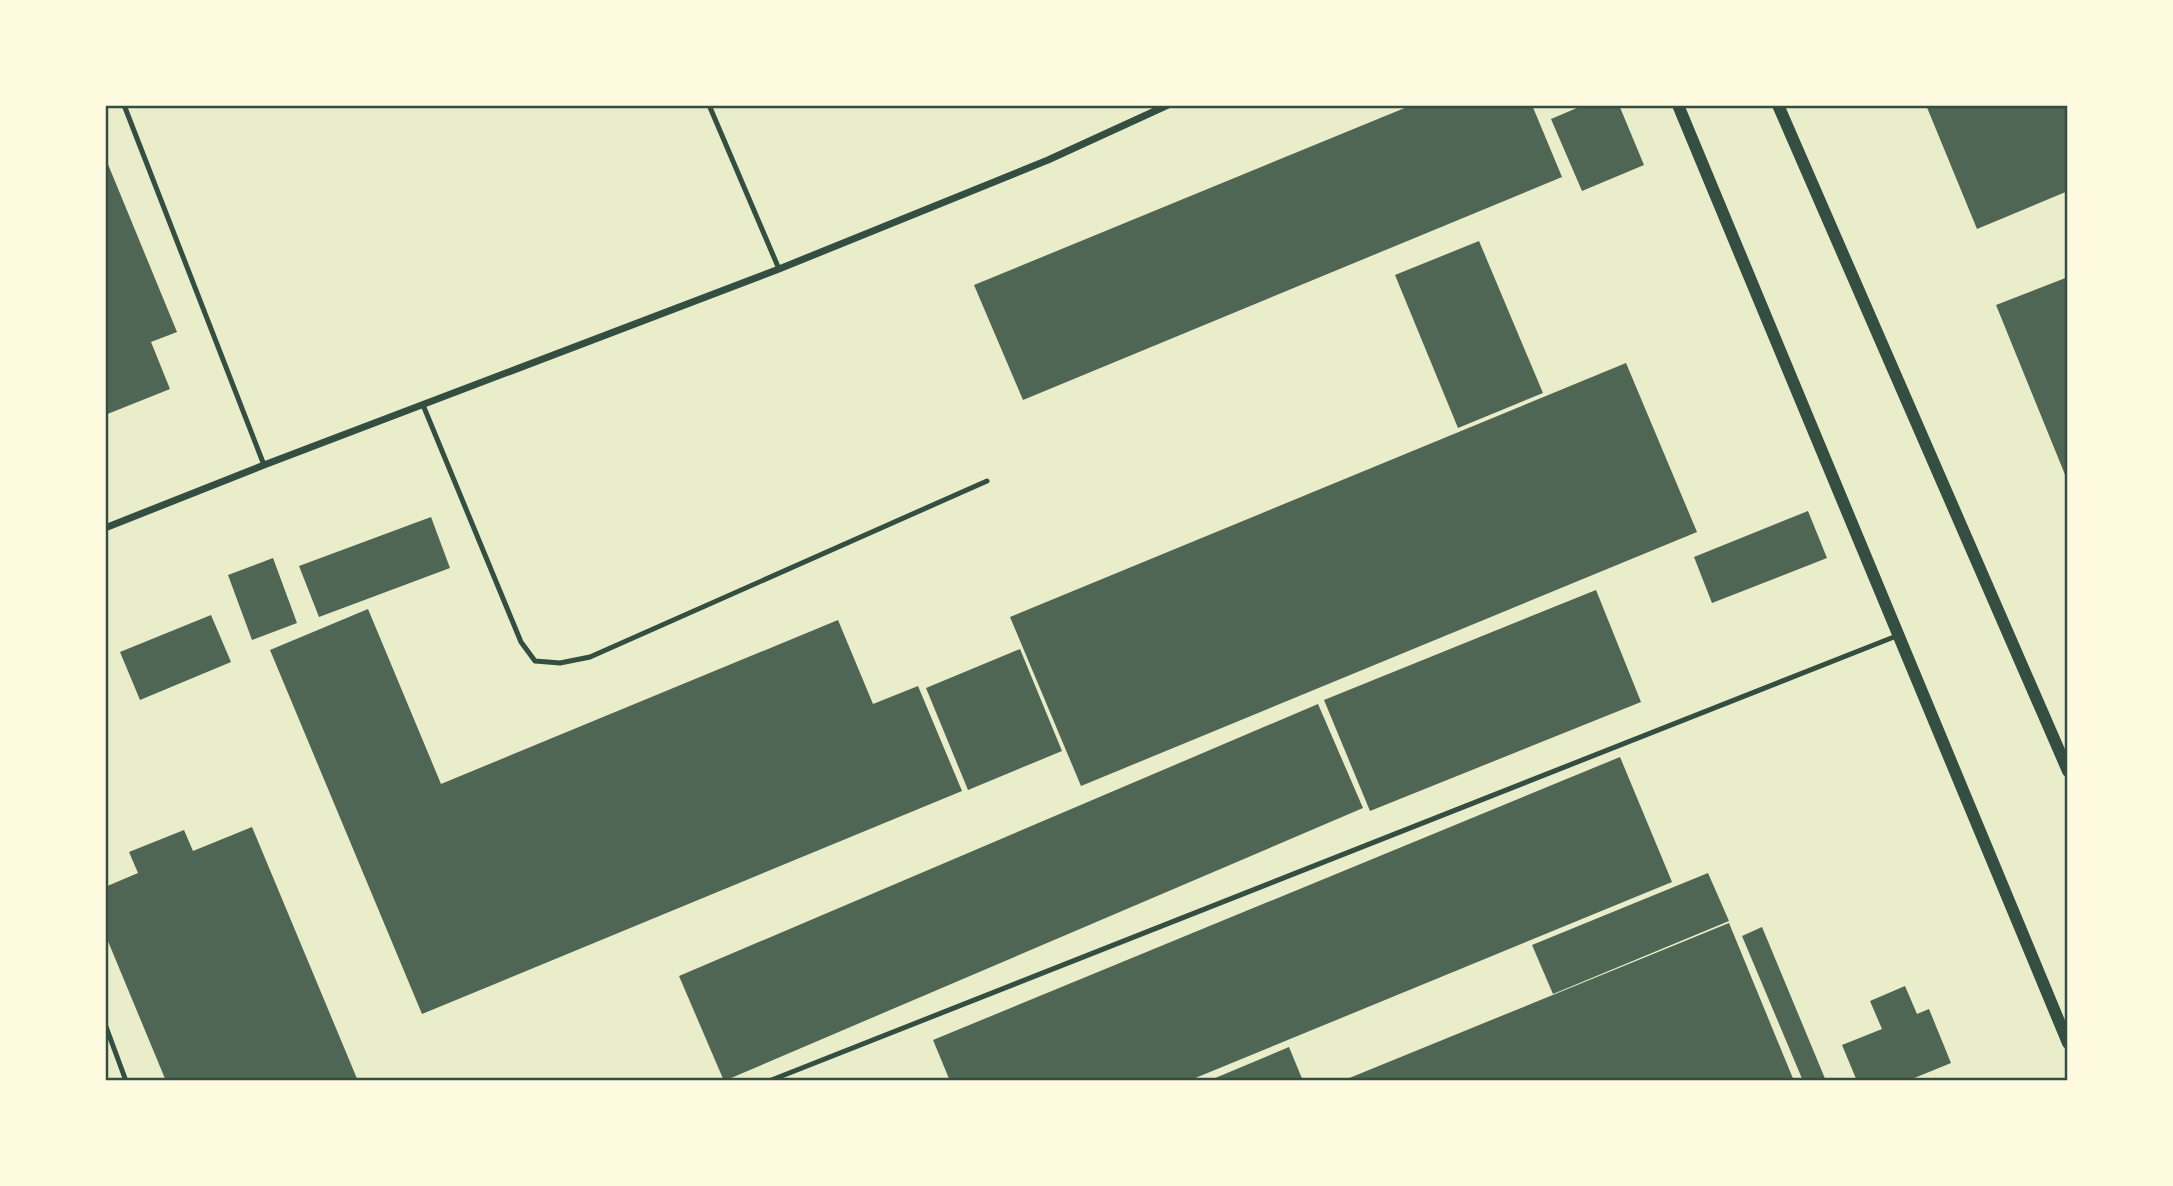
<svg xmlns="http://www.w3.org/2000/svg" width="2173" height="1186" font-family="'Work Sans',sans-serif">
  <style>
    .building { fill: #4f6655 }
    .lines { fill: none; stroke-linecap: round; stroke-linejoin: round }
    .service { stroke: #344e41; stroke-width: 5 }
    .minor { stroke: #344e41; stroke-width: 7 }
    .tertiary { stroke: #344e41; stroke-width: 12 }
    .neatline { fill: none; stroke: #344e41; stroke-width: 2.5 }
  </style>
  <rect width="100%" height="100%" fill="#e9edc9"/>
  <g class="building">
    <path d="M1412,105h120l30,72 -539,223 -49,-115z"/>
    <path d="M1584,105h35l25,60 -62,26 -31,-72z"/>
    <path d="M1926,105h142v86l-91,38z"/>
    <path d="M105,157l72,175 -26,10 19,47 -65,26z"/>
    <path d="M1479,241l64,152 -85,35 -63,-153z"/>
    <path d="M2068,277v205l-72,-177z"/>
    <path d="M1626,363l71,169 -616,254 -71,-169z"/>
    <path d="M1808,511l19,47 -115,45 -18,-46z"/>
    <path d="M431,517l19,51 -131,49 -20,-51z"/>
    <path d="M273,558l24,65 -45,17 -24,-65z"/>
    <path d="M1596,590l45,112 -271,109 -46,-111z"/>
    <path d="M368,609l73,175 397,-164 35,84 45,-18 44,105 -540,223 -152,-364z"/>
    <path d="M211,615l20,47 -91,38 -20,-48z"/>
    <path d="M1020,649l42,102 -94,39 -42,-102z"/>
    <path d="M1318,704l45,104 -639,273 -45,-105z"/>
    <path d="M1620,757l52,125 -484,199h-238l-17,-41z"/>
    <path d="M252,827l106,254h-192l-61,-147v-47l33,-14 -9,-21 55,-22 9,21z"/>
    <path d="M1708,873l21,48 -176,73 -21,-49z"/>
    <path d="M1729,923l65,158h-452z"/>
    <path d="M1762,927l64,154h-23l-61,-145z"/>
    <path d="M1905,986l12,28 12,-5 22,54 -44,18h-50l-15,-36 40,-16 -12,-28z"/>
    <path d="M1289,1047l14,34h-95z"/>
  </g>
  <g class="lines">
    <g class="service">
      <path d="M124,105l140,360"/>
      <path d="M709,105l70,164"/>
      <path d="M423,405l98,237 14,19 25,2 30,-6 397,-176"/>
      <path d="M105,1024l21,57"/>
      <path d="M769,1081l1130,-446"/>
    </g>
    <path class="minor" d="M105,528l159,-63 515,-196 269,-109 120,-55"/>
    <g class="tertiary">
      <path d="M1678,105l390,938"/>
      <path d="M1778,105l290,666"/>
    </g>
  </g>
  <rect width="2173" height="1186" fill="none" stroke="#fefae0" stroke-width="214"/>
  <rect x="107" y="107" width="1959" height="972" class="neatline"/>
</svg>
